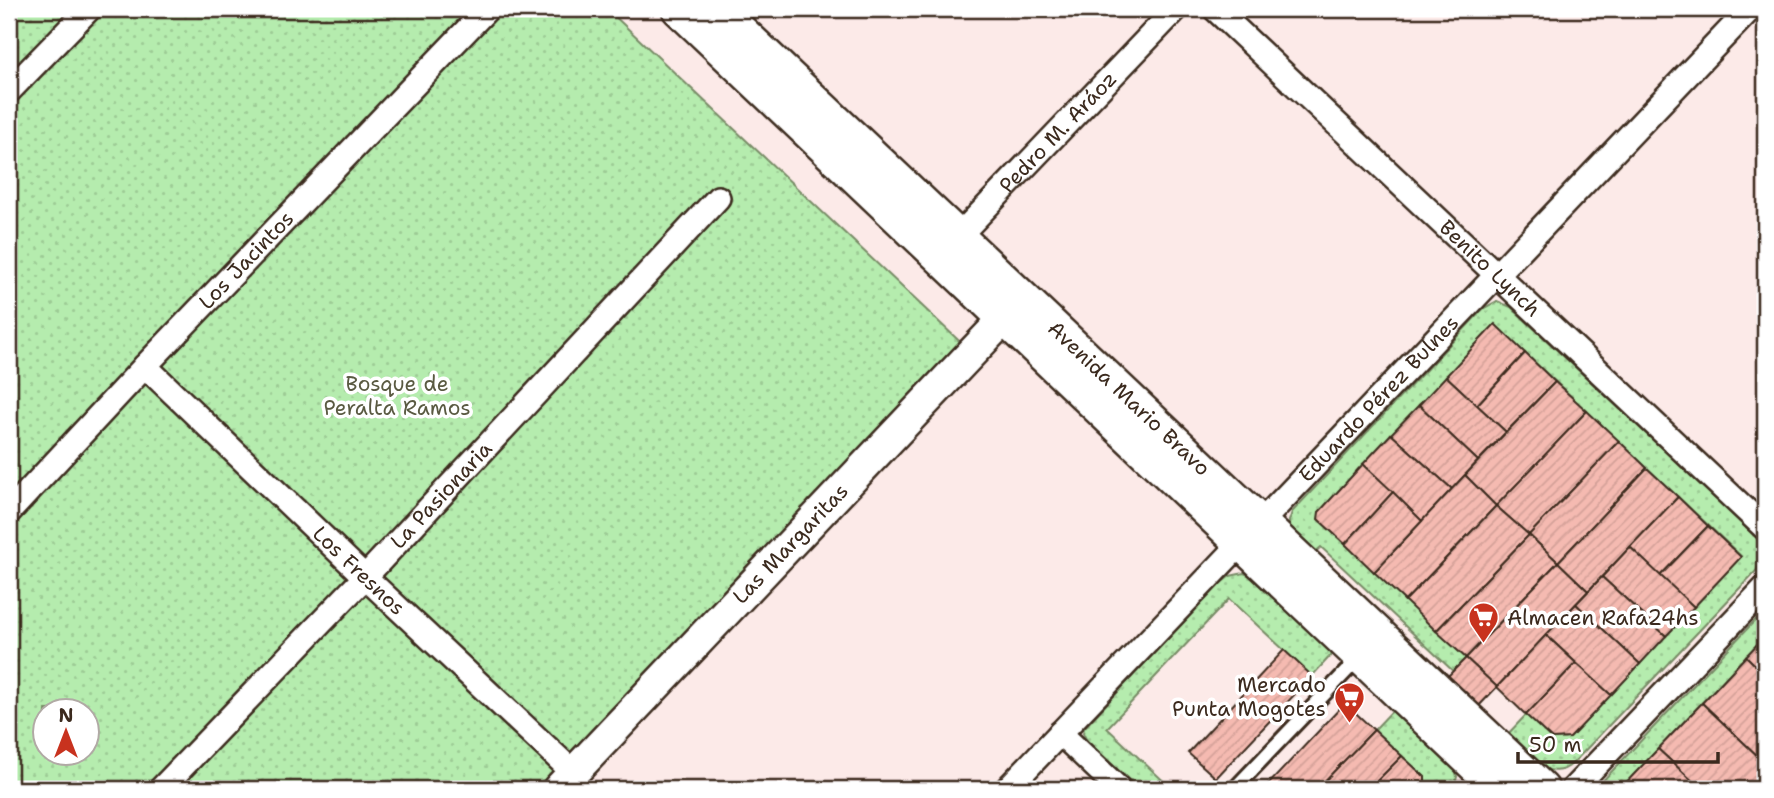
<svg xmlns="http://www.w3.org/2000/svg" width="1774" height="798" font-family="'Shantell Sans',sans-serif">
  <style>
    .green { fill: url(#green-dots); stroke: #788b66; stroke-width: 2; fill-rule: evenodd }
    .building { fill: url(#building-hatch); stroke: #3b2a1e; stroke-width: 2 }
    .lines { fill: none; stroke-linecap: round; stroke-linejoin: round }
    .service-casing { stroke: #3b2a1e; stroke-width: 18 }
    .minor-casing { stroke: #3b2a1e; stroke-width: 28 }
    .tertiary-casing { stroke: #3b2a1e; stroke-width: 35 }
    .secondary-casing { stroke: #3b2a1e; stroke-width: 38 }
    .service { stroke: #fff; stroke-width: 12 }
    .minor { stroke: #fff; stroke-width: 23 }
    .tertiary { stroke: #fff; stroke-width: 30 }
    .secondary { stroke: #fff; stroke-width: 33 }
    .labels { text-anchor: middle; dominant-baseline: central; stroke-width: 7; stroke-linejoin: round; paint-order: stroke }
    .street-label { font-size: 21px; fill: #3b2a1e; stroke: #fff }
    .park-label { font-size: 21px; fill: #5a5a42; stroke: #fff }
    .poi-label { font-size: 21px; fill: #3b2a1e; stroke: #fff; text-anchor: start }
  </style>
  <defs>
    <pattern id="green-dots" width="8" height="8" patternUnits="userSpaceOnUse" patternTransform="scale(1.75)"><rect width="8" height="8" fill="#b5ecae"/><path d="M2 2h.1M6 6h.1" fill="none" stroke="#9dcb95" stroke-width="1.8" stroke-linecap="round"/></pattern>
    <pattern id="building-hatch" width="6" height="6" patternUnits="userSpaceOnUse" patternTransform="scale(1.75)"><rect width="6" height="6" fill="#f5bab1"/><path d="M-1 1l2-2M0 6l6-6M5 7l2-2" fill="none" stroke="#d3a098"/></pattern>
  </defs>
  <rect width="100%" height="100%" fill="#fceae8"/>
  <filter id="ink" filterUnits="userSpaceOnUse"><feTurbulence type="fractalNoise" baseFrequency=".0143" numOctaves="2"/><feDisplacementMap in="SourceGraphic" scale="14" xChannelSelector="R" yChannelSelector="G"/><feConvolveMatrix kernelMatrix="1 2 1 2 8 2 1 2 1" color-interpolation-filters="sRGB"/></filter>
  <g filter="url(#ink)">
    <g class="green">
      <path d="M9,9h598l365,344 -414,436h-549zM46,710h42v42h-42z"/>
      <path d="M1497,301l14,6 247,232c6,12 6,20 -2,32l-182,191c-25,25 -49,-9 -69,-25l21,-22 26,24 18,-1 171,-182 -246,-231 -176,187v7l147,139 -13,13 -132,-124 -8,7 -23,-23 -1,-10 3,-9 192,-204z"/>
      <path d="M1244,573l9,4 80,76 -21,23 -83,-77 -122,129 65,61h-33l-52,-48 -4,-8 1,-5 132,-141 14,-11z"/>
      <path d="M1765,610v26l-145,153h-25z"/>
      <path d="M1394,709l61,58 2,10 -4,12h-28v-12l-51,-47z"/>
    </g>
    <g class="building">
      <path d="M1495,324l30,29 -48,52 -31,-29z"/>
      <path d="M1525,353l30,29 -49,50 -29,-27z"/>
      <path d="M1446,376l60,56 -28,29 -59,-56z"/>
      <path d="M1555,382l32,29 -91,95 -31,-31z"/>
      <path d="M1419,405l59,56 -26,28 -61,-55z"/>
      <path d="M1587,411l32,30 -90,94 -33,-29z"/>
      <path d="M1391,434l61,55 -30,32 -59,-57z"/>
      <path d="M1619,441l28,27 -89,94 -29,-27z"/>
      <path d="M1363,464l30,28 -48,52 -27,-25 1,-7z"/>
      <path d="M1647,468l31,29 -90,94 -30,-29z"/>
      <path d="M1465,475l31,31 -91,95 -31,-29z"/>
      <path d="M1393,492l29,29 -48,51 -29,-28z"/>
      <path d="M1678,497l30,29 -48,50 -30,-29z"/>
      <path d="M1496,506l33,29 -93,96 -31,-30z"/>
      <path d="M1708,526l33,31 -47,50 -34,-31z"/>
      <path d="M1529,535l29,27 -92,96 -30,-27z"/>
      <path d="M1630,547l64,60 -28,29 -64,-59z"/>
      <path d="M1558,562l30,29 -91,96 -31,-29z"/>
      <path d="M1602,577l64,59 -26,28 -64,-60z"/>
      <path d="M1576,604l64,60 -29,31 -65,-60z"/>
      <path d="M1546,635l30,28 -50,52 -29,-28z"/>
      <path d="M1765,636v39l-19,-19z"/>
      <path d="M1284,650l28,26 -96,102 -28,-25z"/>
      <path d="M1746,656l19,19v88l-63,-60z"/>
      <path d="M1466,658l31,29 -21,22 -31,-30z"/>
      <path d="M1576,663l35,32 -41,43 -18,1 -26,-24z"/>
      <path d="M1345,703l29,27 -57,59h-53z"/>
      <path d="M1702,703l63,60v26h-64l-43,-40z"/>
      <path d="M1374,730l28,26 -33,33h-52z"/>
      <path d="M1658,749l43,40h-81z"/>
      <path d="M1402,756l23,21v12h-56z"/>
    </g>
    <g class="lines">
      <defs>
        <path id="service" d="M1234,789l125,-131"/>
        <g id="minor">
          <path id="s1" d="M1215,9l550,519"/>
          <path d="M9,91l80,-82"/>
          <path id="s2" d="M948,247l228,-238"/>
          <path id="s3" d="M145,366l220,211 209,196"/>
          <path id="s4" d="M9,512l136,-146 342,-357"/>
          <path d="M1060,733l59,56"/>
          <path id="s5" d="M161,789l204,-212 353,-379"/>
          <path id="s6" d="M1007,789l743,-780"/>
          <path d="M1573,789l192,-201"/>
        </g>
        <g id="tertiary">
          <path id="s7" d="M558,789l462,-487"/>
        </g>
        <g id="secondary">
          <path d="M679,9l821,780"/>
          <path id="s8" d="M717,9l825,780"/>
        </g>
      </defs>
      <use href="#service" class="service-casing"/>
      <use href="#minor" class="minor-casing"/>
      <use href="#tertiary" class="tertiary-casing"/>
      <use href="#secondary" class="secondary-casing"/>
      <use href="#service" class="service"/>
      <use href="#minor" class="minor"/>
      <use href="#tertiary" class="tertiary"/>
      <use href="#secondary" class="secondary"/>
    </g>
  </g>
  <defs>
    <symbol id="supermarket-pin" viewBox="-11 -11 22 30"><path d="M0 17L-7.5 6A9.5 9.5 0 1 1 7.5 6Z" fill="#c8321e" stroke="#fff"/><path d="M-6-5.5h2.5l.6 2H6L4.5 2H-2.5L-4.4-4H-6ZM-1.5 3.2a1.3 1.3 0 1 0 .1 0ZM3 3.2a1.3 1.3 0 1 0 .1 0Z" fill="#fff"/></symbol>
  </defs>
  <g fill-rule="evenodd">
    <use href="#supermarket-pin" x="1466" y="600" width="35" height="47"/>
    <use href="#supermarket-pin" x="1332" y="680" width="35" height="47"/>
  </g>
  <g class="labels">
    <g class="street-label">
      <text stroke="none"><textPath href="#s2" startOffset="159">Pedro M. Aráoz</textPath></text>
      <text stroke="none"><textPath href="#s4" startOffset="346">Los Jacintos</textPath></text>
      <text stroke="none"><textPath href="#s1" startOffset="378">Benito Lynch</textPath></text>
      <text stroke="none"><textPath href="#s8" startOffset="567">Avenida Mario Bravo</textPath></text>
      <text stroke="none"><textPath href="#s6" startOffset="539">Eduardo Pérez Bulnes</textPath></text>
      <text stroke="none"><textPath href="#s5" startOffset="406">La Pasionaria</textPath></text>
      <text stroke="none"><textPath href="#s7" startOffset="338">Las Margaritas</textPath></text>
      <text stroke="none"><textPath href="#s3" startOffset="296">Los Fresnos</textPath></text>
    </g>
    <g class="park-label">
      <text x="397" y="384">Bosque de<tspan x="397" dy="24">Peralta Ramos</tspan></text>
    </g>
    <g class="poi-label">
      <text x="1507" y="618">Almacen Rafa24hs</text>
      <text x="1326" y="685" text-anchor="end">Mercado<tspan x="1326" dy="24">Punta Mogotes</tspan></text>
    </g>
  </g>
  <rect width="1774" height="798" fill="none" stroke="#fff" stroke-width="35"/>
  <rect x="18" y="18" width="1739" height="763" fill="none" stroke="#3b2a1e" stroke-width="2.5" filter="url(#ink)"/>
  <g transform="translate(66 732)"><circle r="33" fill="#ffffff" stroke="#b1aaa5" stroke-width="2"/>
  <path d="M0-5L12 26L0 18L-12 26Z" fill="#c8321e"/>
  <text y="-10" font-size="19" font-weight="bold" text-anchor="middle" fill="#3b2a1e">N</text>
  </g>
  <path d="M1518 752v10h200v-10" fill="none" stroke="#3b2a1e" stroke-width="3.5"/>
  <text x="1529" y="752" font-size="21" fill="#3b2a1e" stroke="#ffffff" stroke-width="5" paint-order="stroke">50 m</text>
</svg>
